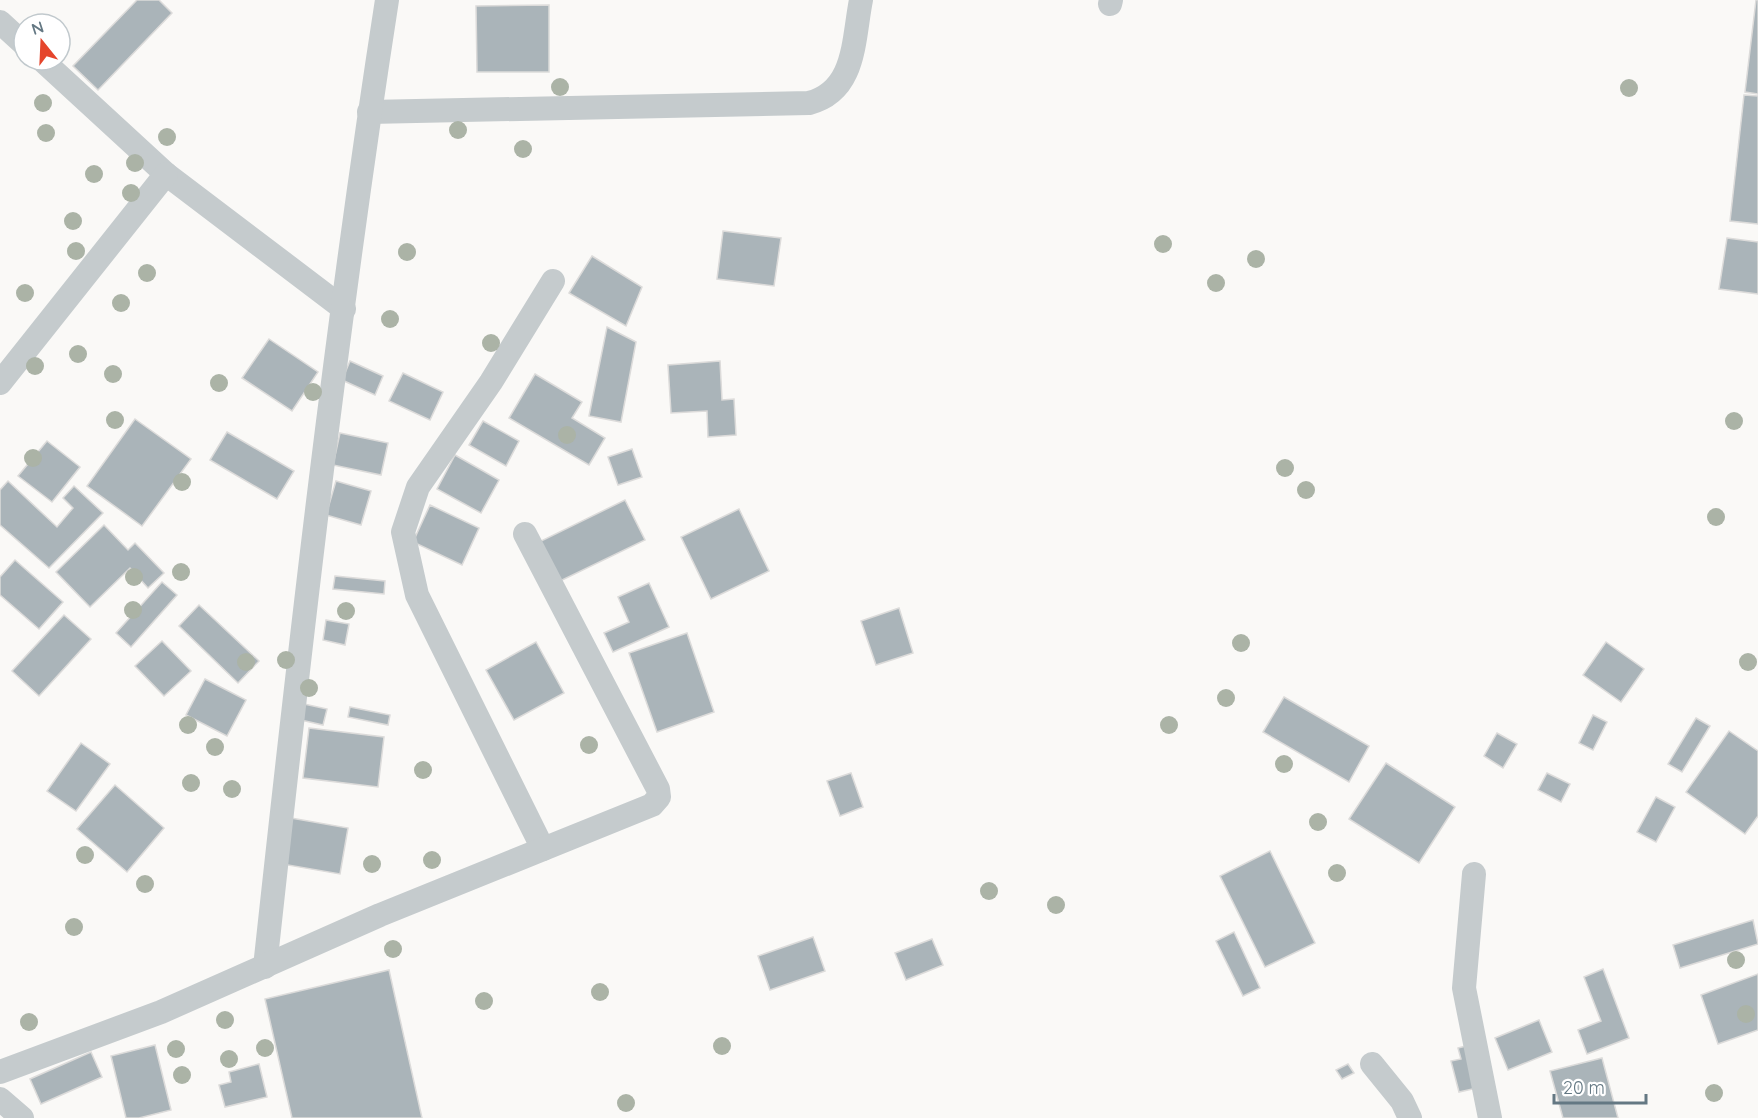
<svg xmlns="http://www.w3.org/2000/svg" width="1758" height="1118" font-family="Quicksand,sans-serif">
  <style>
    .building { fill: #aab4b9; stroke: #dcdbda; stroke-width: 1.5 }
    .lines { fill: none; stroke-linecap: round; stroke-linejoin: round }
    .minor { stroke: #c5cbcd; stroke-width: 24 }
    .tree { fill: #abb3a6 }
  </style>
  <rect width="100%" height="100%" fill="#faf9f7"/>
  <g class="building">
    <path d="M137,0h22l13,13 -74,77 -25,-24z"/>
    <path d="M1756,0h2v94l-13,-2z"/>
    <path d="M549,5v67h-72l-1,-66z"/>
    <path d="M1744,95l14,1v128l-28,-3z"/>
    <path d="M723,231l58,7 -7,48 -57,-7z"/>
    <path d="M1727,238l31,4v52l-39,-5z"/>
    <path d="M592,256l50,31 -16,39 -57,-33z"/>
    <path d="M607,327l29,15 -15,80 -32,-6z"/>
    <path d="M269,339l49,33 -26,39 -50,-33z"/>
    <path d="M350,361l33,15 -8,19 -33,-15z"/>
    <path d="M720,361l2,39 12,-1 2,36 -28,2 -1,-26 -36,2 -3,-48z"/>
    <path d="M403,373l40,19 -13,28 -41,-19z"/>
    <path d="M535,374l47,28 -10,16 33,20 -16,27 -80,-47z"/>
    <path d="M135,419l56,40 -49,67 -55,-40z"/>
    <path d="M483,421l36,20 -13,25 -37,-21z"/>
    <path d="M227,432l67,39 -17,28 -67,-39z"/>
    <path d="M340,433l48,10 -7,32 -48,-10z"/>
    <path d="M47,441l33,26 -28,35 -34,-26z"/>
    <path d="M632,449l10,28 -24,8 -10,-28z"/>
    <path d="M455,455l44,25 -18,33 -44,-24z"/>
    <path d="M8,481l49,46 16,-19 -10,-10 11,-12 29,27 -54,55 -49,-43v-35z"/>
    <path d="M336,481l35,10 -10,34 -35,-10z"/>
    <path d="M625,500l20,40 -89,43 -19,-40z"/>
    <path d="M430,505l49,23 -17,37 -49,-23z"/>
    <path d="M739,509l30,62 -58,28 -30,-62z"/>
    <path d="M104,525l24,25 7,-7 29,30 -16,15 -18,-20 -40,39 -34,-35z"/>
    <path d="M15,560l48,42 -24,27 -39,-34v-18z"/>
    <path d="M335,576l50,5 -1,13 -51,-5z"/>
    <path d="M162,582l15,13 -46,52 -15,-14z"/>
    <path d="M649,583l20,44 -56,25 -9,-19 25,-11 -11,-25z"/>
    <path d="M199,605l60,56 -21,22 -59,-57z"/>
    <path d="M899,608l14,45 -37,12 -15,-44z"/>
    <path d="M64,615l27,24 -52,57 -27,-25z"/>
    <path d="M326,620l23,4 -4,21 -22,-5z"/>
    <path d="M687,633l27,79 -57,20 -28,-79z"/>
    <path d="M162,641l29,30 -27,25 -29,-30z"/>
    <path d="M536,642l28,51 -50,27 -28,-50z"/>
    <path d="M1606,642l38,27 -23,33 -38,-27z"/>
    <path d="M205,679l41,21 -19,36 -41,-21z"/>
    <path d="M1284,697l85,49 -20,36 -86,-50z"/>
    <path d="M295,702l32,7 -4,16 -31,-7z"/>
    <path d="M350,707l40,8 -2,10 -40,-8z"/>
    <path d="M1593,715l14,7 -14,28 -14,-7z"/>
    <path d="M1696,718l14,8 -28,46 -14,-8z"/>
    <path d="M309,728l75,9 -6,50 -75,-9z"/>
    <path d="M1729,731l29,20v65l-13,18 -59,-42z"/>
    <path d="M1497,733l20,11 -14,24 -19,-12z"/>
    <path d="M81,743l29,21 -34,47 -29,-20z"/>
    <path d="M1386,763l69,44 -36,56 -70,-44z"/>
    <path d="M851,773l12,34 -23,9 -13,-35z"/>
    <path d="M1547,773l23,11 -9,18 -23,-12z"/>
    <path d="M115,785l49,43 -37,44 -50,-43z"/>
    <path d="M1656,797l19,10 -19,35 -19,-10z"/>
    <path d="M291,818l57,10 -8,46 -58,-10z"/>
    <path d="M1270,851l45,92 -50,24 -45,-91z"/>
    <path d="M1753,920l5,24 -78,24 -7,-23z"/>
    <path d="M1234,932l26,56 -17,8 -27,-55z"/>
    <path d="M813,937l12,34 -55,19 -12,-34z"/>
    <path d="M932,939l11,26 -37,15 -11,-27z"/>
    <path d="M1603,969l26,69 -42,16 -9,-24 23,-9 -17,-44z"/>
    <path d="M389,970l33,148h-130l-27,-119z"/>
    <path d="M1758,974v56l-40,14 -17,-49z"/>
    <path d="M1539,1020l13,32 -44,18 -13,-32z"/>
    <path d="M155,1045l16,65 -32,8h-13l-15,-62z"/>
    <path d="M1466,1046l11,42 -18,4 -8,-31 10,-2 -3,-11z"/>
    <path d="M91,1052l11,25 -61,27 -11,-25z"/>
    <path d="M1602,1058l16,60h-55l-13,-47z"/>
    <path d="M259,1064l8,33 -42,10 -6,-22 12,-3 -2,-10z"/>
    <path d="M1348,1064l6,9 -12,6 -6,-9z"/>
  </g>
  <g class="lines">
    <g class="minor">
      <path d="M1110,4l1,-4"/>
      <path d="M0,22l24,22"/>
      <path d="M42,60l124,114 178,135"/>
      <path d="M369,112l440,-9c47,-12 44,-63 52,-103"/>
      <path d="M0,383l166,-209"/>
      <path d="M543,849l-126,-254 -14,-63 15,-45 73,-105 62,-101"/>
      <path d="M1474,874l-10,114 26,130"/>
      <path d="M265,967c35,-323 72,-646 122,-967"/>
      <path d="M1372,1064l30,37 8,17"/>
      <path d="M0,1072l161,-60 219,-97 272,-110 7,-8 -1,-8 -133,-255"/>
      <path d="M0,1099l22,19"/>
    </g>
  </g>
  <g class="tree">
    <circle cx="560" cy="87" r="9"/>
    <circle cx="1629" cy="88" r="9"/>
    <circle cx="43" cy="103" r="9"/>
    <circle cx="458" cy="130" r="9"/>
    <circle cx="46" cy="133" r="9"/>
    <circle cx="167" cy="137" r="9"/>
    <circle cx="523" cy="149" r="9"/>
    <circle cx="135" cy="163" r="9"/>
    <circle cx="94" cy="174" r="9"/>
    <circle cx="131" cy="193" r="9"/>
    <circle cx="73" cy="221" r="9"/>
    <circle cx="1163" cy="244" r="9"/>
    <circle cx="76" cy="251" r="9"/>
    <circle cx="407" cy="252" r="9"/>
    <circle cx="1256" cy="259" r="9"/>
    <circle cx="147" cy="273" r="9"/>
    <circle cx="1216" cy="283" r="9"/>
    <circle cx="25" cy="293" r="9"/>
    <circle cx="121" cy="303" r="9"/>
    <circle cx="390" cy="319" r="9"/>
    <circle cx="491" cy="343" r="9"/>
    <circle cx="78" cy="354" r="9"/>
    <circle cx="35" cy="366" r="9"/>
    <circle cx="113" cy="374" r="9"/>
    <circle cx="219" cy="383" r="9"/>
    <circle cx="313" cy="392" r="9"/>
    <circle cx="115" cy="420" r="9"/>
    <circle cx="1734" cy="421" r="9"/>
    <circle cx="567" cy="435" r="9"/>
    <circle cx="33" cy="458" r="9"/>
    <circle cx="1285" cy="468" r="9"/>
    <circle cx="182" cy="482" r="9"/>
    <circle cx="1306" cy="490" r="9"/>
    <circle cx="1716" cy="517" r="9"/>
    <circle cx="181" cy="572" r="9"/>
    <circle cx="134" cy="577" r="9"/>
    <circle cx="133" cy="610" r="9"/>
    <circle cx="346" cy="611" r="9"/>
    <circle cx="1241" cy="643" r="9"/>
    <circle cx="286" cy="660" r="9"/>
    <circle cx="246" cy="662" r="9"/>
    <circle cx="1748" cy="662" r="9"/>
    <circle cx="309" cy="688" r="9"/>
    <circle cx="1226" cy="698" r="9"/>
    <circle cx="188" cy="725" r="9"/>
    <circle cx="1169" cy="725" r="9"/>
    <circle cx="589" cy="745" r="9"/>
    <circle cx="215" cy="747" r="9"/>
    <circle cx="1284" cy="764" r="9"/>
    <circle cx="423" cy="770" r="9"/>
    <circle cx="191" cy="783" r="9"/>
    <circle cx="232" cy="789" r="9"/>
    <circle cx="1318" cy="822" r="9"/>
    <circle cx="85" cy="855" r="9"/>
    <circle cx="432" cy="860" r="9"/>
    <circle cx="372" cy="864" r="9"/>
    <circle cx="1337" cy="873" r="9"/>
    <circle cx="145" cy="884" r="9"/>
    <circle cx="989" cy="891" r="9"/>
    <circle cx="1056" cy="905" r="9"/>
    <circle cx="74" cy="927" r="9"/>
    <circle cx="393" cy="949" r="9"/>
    <circle cx="1736" cy="960" r="9"/>
    <circle cx="600" cy="992" r="9"/>
    <circle cx="484" cy="1001" r="9"/>
    <circle cx="1746" cy="1014" r="9"/>
    <circle cx="225" cy="1020" r="9"/>
    <circle cx="29" cy="1022" r="9"/>
    <circle cx="722" cy="1046" r="9"/>
    <circle cx="265" cy="1048" r="9"/>
    <circle cx="176" cy="1049" r="9"/>
    <circle cx="229" cy="1059" r="9"/>
    <circle cx="182" cy="1075" r="9"/>
    <circle cx="1714" cy="1093" r="9"/>
    <circle cx="626" cy="1103" r="9"/>
  </g>
  <g transform="translate(42 42) rotate(342)"><circle r="28" fill="#ffffff" stroke="#c1c9cd" stroke-width="1.5"/>
  <path d="M0-4.5L10 22L0 15L-10 22Z" fill="#e5452c"/>
  <text y="-9" font-size="16" font-weight="bold" text-anchor="middle" fill="#647883">N</text>
  </g>
  <path d="M1554 1094v9h92v-9" fill="none" stroke="#647883" stroke-width="3"/>
  <text x="1563" y="1094" font-size="18" fill="#647883" stroke="#ffffff" stroke-width="4.5" paint-order="stroke">20 m</text>
</svg>
